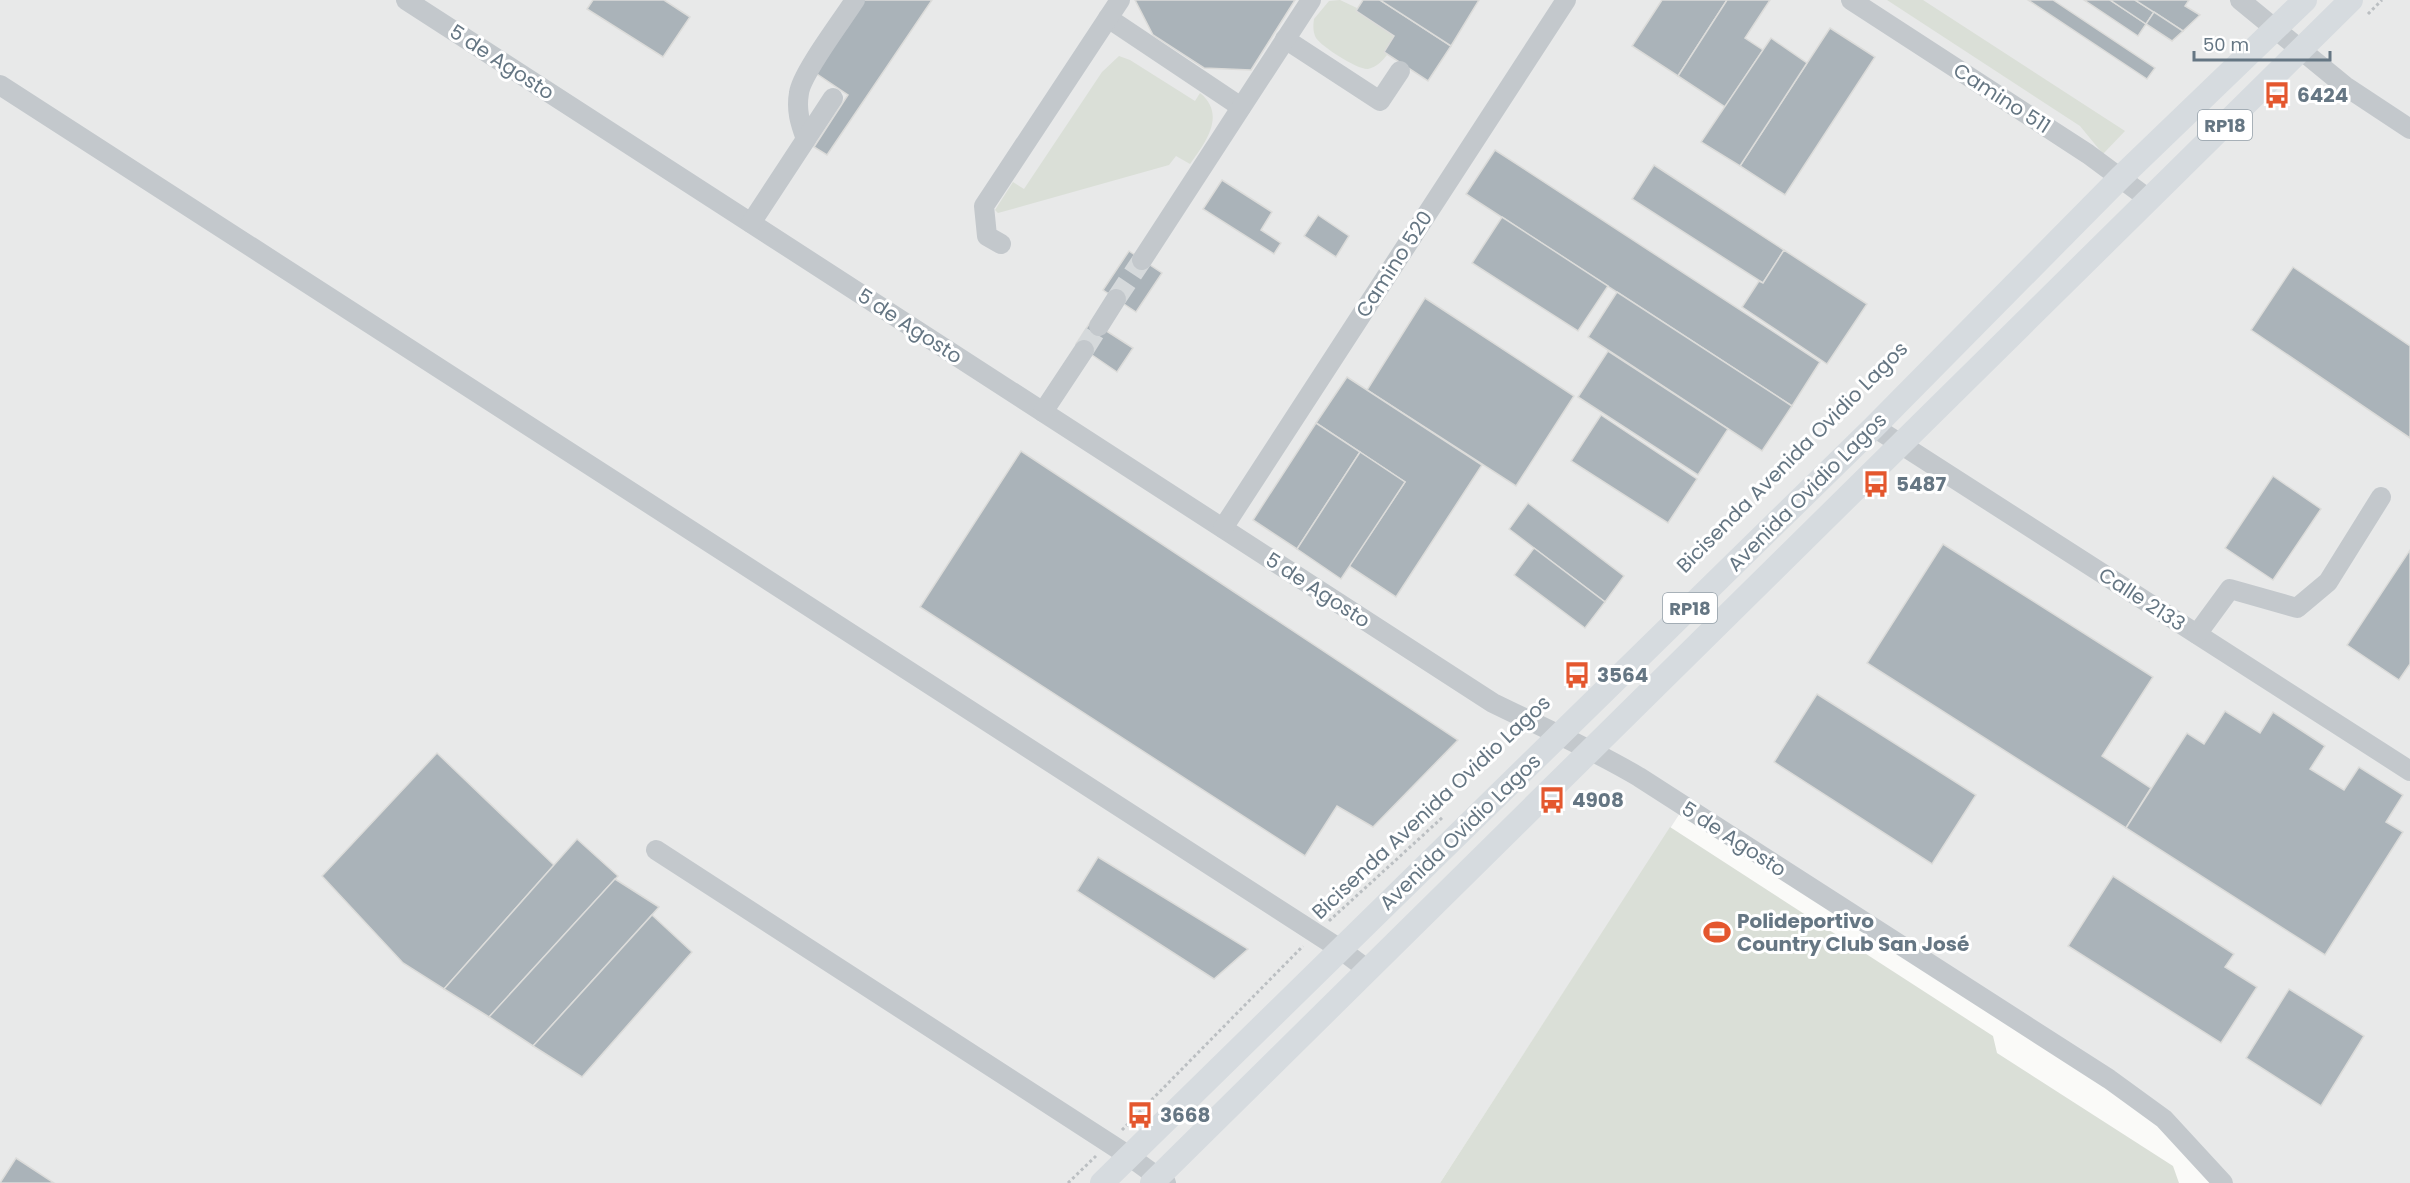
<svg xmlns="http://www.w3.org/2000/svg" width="2410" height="1183" font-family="Poppins,sans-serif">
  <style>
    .built { fill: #e8e9e9 }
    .green { fill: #dadfd7 }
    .building { fill: #aab3b9; stroke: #dcdcda; stroke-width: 1.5 }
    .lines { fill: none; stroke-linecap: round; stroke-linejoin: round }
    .minor-tunnel { stroke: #d5d9db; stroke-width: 20; stroke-dasharray: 20 10; stroke-linecap: butt }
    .path { stroke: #bbbfc2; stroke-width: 3; stroke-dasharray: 3 3; stroke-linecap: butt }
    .minor { stroke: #c3c8cc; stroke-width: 20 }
    .major { stroke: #d6dbdf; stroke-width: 24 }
    .labels { text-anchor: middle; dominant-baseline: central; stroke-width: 6; stroke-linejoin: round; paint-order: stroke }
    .shield { fill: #fff; stroke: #939fa8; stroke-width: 1.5 }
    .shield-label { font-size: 18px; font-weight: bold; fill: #657683 }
    .street-label { font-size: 20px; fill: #657683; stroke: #fff }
    .poi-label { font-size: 20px; font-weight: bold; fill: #657683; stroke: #fff; text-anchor: start }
  </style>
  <rect width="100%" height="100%" fill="#fafaf8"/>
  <path class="built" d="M0,0h2410v1183h-187l-59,-64 -480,-312 -244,376h-1440z"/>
  <g class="green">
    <path d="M1340,0l17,8 -1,3 38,25 -10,16 3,3c-5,6 -10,12 -19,14 -10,1 -46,-22 -52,-31 -3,-6 -3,-12 -2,-19l15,-18z"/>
    <path d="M1887,0h36l202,131 -22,23 -23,-28z"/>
    <path d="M1119,56l11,4 65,41 5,-8c27,22 5,50 -10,71l-14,-8 -7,9 -171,48 -3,-3 18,-28 11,7 78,-117z"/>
    <path d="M1670,827l323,209 4,17 176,113 6,17h-739z"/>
  </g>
  <g class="building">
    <path d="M593,0h71l26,17 -27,40 -76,-48z"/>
    <path d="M863,0h69l-105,155 -13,-8 34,-52 -34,-23z"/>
    <path d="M1135,0h160l-44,70 -47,-2 -51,-33z"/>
    <path d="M1363,0h17l71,46 -23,35 -44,-29 10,-16 -38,-25z"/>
    <path d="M1380,0h99l-28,46z"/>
    <path d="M1662,0h65l-49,76 -46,-30z"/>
    <path d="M1727,0h43l-25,38 18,12 -38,57 -47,-31z"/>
    <path d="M2028,0h25l102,68 -8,11z"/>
    <path d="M2084,0h26l36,24 -8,12z"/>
    <path d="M2110,0h25l19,12 -8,12z"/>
    <path d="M2135,0h54l-4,6 15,9 -17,16z"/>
    <path d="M2154,12l29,19 -11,10 -26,-17z"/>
    <path d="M1830,28l45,29 -90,138 -45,-29z"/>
    <path d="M1771,38l36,25 -67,103 -39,-24z"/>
    <path d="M1495,150l325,212 -28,44 -326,-212z"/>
    <path d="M1654,165l130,85 -21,33 -131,-84z"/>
    <path d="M1222,180l50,32 -11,18 20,13 -7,11 -71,-45z"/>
    <path d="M1318,215l31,21 -13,21 -32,-21z"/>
    <path d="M1502,217l106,69 -30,45 -106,-68z"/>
    <path d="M1784,250l83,54 -40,60 -85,-57 17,-26 4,2z"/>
    <path d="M1129,251l33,22 -26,39 -33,-22z"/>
    <path d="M2293,267l117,79v92l-159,-108z"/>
    <path d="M1617,292l175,114 -30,45 -174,-114z"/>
    <path d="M1425,298l149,98 -58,90 -149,-96z"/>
    <path d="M1091,321l42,27 -16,24 -41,-28z"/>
    <path d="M1608,351l120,78 -30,46 -120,-78z"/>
    <path d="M1347,377l135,88 -86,132 -47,-31 56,-84 -89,-59z"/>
    <path d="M1601,415l96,64 -29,44 -97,-62z"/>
    <path d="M1316,423l44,29 -63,97 -44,-29z"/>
    <path d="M1021,451l437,289 -85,87 -36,-21 -32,50 -385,-249z"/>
    <path d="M1360,452l45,30 -64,97 -44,-30z"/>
    <path d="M2273,476l48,33 -48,71 -48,-32z"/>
    <path d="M1528,503l96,73 -19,26 -96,-73z"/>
    <path d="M1943,544l210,133 -51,79 49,32 -25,40 -259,-165z"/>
    <path d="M1534,548l71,54 -20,26 -71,-53z"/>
    <path d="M2410,550v114l-11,16 -52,-35z"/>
    <path d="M1817,694l159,101 -44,69 -158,-102z"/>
    <path d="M2225,711l35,22 13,-21 52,34 -15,23 34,21 15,-23 44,28 -17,27 17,10 -78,123 -199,-127 61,-95 17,11z"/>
    <path d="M437,753l117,112 -110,124 -41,-26 -81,-87z"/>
    <path d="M577,839l41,37 -129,141 -45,-28z"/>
    <path d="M1098,857l150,92 -34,30 -137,-88z"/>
    <path d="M2113,876l121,78 -9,13 32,20 -36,56 -153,-97z"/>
    <path d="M615,879l44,28 -126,139 -44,-29z"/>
    <path d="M652,915l40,37 -110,125 -49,-31z"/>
    <path d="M2289,989l75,47 -43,70 -75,-48z"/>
    <path d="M16,1158l38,25h-54z"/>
  </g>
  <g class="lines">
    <g class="minor-tunnel">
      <path d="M1116,299l26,-39"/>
      <path d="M1084,350l15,-24"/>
    </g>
    <g class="path">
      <path d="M2368,14l14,-14"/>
      <path d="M1329,921l115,-105"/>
      <path d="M1122,1130l181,-184"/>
      <path d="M1068,1183l28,-27"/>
    </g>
    <g class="minor">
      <path d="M406,0l1087,703c49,24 99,46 146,74l470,302 55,40 59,64"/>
      <path d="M1851,0l237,154 62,46"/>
      <path d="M2240,0l105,86 65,43"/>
      <path d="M1108,18l133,89"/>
      <path d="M1285,39l95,62 20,-30"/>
      <path d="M0,85l1340,864 28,21"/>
      <path d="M806,139c-6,-16 -10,-29 -7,-46 2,-19 44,-74 56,-93"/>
      <path d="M751,223l82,-125"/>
      <path d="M1001,244l-14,-8 -3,-30 136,-206"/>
      <path d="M1142,260l169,-260"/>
      <path d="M1099,326l17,-27"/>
      <path d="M1043,412l41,-62"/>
      <path d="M1874,427l536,344"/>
      <path d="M1223,528l343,-528"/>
      <path d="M2197,634l33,-45 67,19 31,-26 53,-85"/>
      <path d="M656,850l473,306 37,27"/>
    </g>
    <g class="major">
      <path d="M1102,1183l772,-756 246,-249 185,-178"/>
      <path d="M1152,1183l1199,-1183"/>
    </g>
  </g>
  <defs>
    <symbol id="bus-bare" viewBox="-9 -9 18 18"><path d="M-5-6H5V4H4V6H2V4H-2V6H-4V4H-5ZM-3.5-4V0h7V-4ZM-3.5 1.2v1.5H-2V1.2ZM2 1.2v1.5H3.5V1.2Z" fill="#e4572e" stroke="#fff" stroke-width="2.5" paint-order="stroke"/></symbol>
    <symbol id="stadium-bare" viewBox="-9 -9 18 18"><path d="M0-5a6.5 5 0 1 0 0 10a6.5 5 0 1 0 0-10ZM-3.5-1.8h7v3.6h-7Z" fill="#e4572e" stroke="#fff" stroke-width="2.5" paint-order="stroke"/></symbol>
  </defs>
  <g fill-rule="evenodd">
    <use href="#bus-bare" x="2258" y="76" width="38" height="38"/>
    <use href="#bus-bare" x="1857" y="465" width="38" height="38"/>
    <use href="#bus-bare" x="1558" y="656" width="38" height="38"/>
    <use href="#bus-bare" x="1533" y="781" width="38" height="38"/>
    <use href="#stadium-bare" x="1698" y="913" width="38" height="38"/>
    <use href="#bus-bare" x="1121" y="1096" width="38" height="38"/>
  </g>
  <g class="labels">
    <g class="shield">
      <rect x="2198" y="110" width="54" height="30" rx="4.5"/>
      <rect x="1663" y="593" width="54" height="30" rx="4.5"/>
    </g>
    <g class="shield-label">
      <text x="2225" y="125">RP18</text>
      <text x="1690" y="608">RP18</text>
    </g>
    <g class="street-label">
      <text transform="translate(502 62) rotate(33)">5 de Agosto</text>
      <text transform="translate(2002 98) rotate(33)">Camino 511</text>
      <text transform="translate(1394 264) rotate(-57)">Camino 520</text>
      <text transform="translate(910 326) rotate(33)">5 de Agosto</text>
      <text transform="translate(1792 457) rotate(-45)">Bicisenda Avenida Ovidio Lagos</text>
      <text transform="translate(1807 492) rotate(-45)">Avenida Ovidio Lagos</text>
      <text transform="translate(1318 590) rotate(33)">5 de Agosto</text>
      <text transform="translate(2142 599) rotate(33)">Calle 2133</text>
      <text transform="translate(1431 807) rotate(-43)">Bicisenda Avenida Ovidio Lagos</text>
      <text transform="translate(1460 832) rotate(-44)">Avenida Ovidio Lagos</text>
      <text transform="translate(1734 839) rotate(33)">5 de Agosto</text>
    </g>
    <g class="poi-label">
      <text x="2297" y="95">6424</text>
      <text x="1896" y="484">5487</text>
      <text x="1597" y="675">3564</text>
      <text x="1572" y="800">4908</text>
      <text x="1737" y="921">Polideportivo<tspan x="1737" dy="23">Country Club San José</tspan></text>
      <text x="1160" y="1115">3668</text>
    </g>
  </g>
  <path d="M2194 51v9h136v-9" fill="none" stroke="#657683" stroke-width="3"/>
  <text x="2203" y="51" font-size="18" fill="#657683" stroke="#ffffff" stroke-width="4.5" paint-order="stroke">50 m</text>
</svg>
